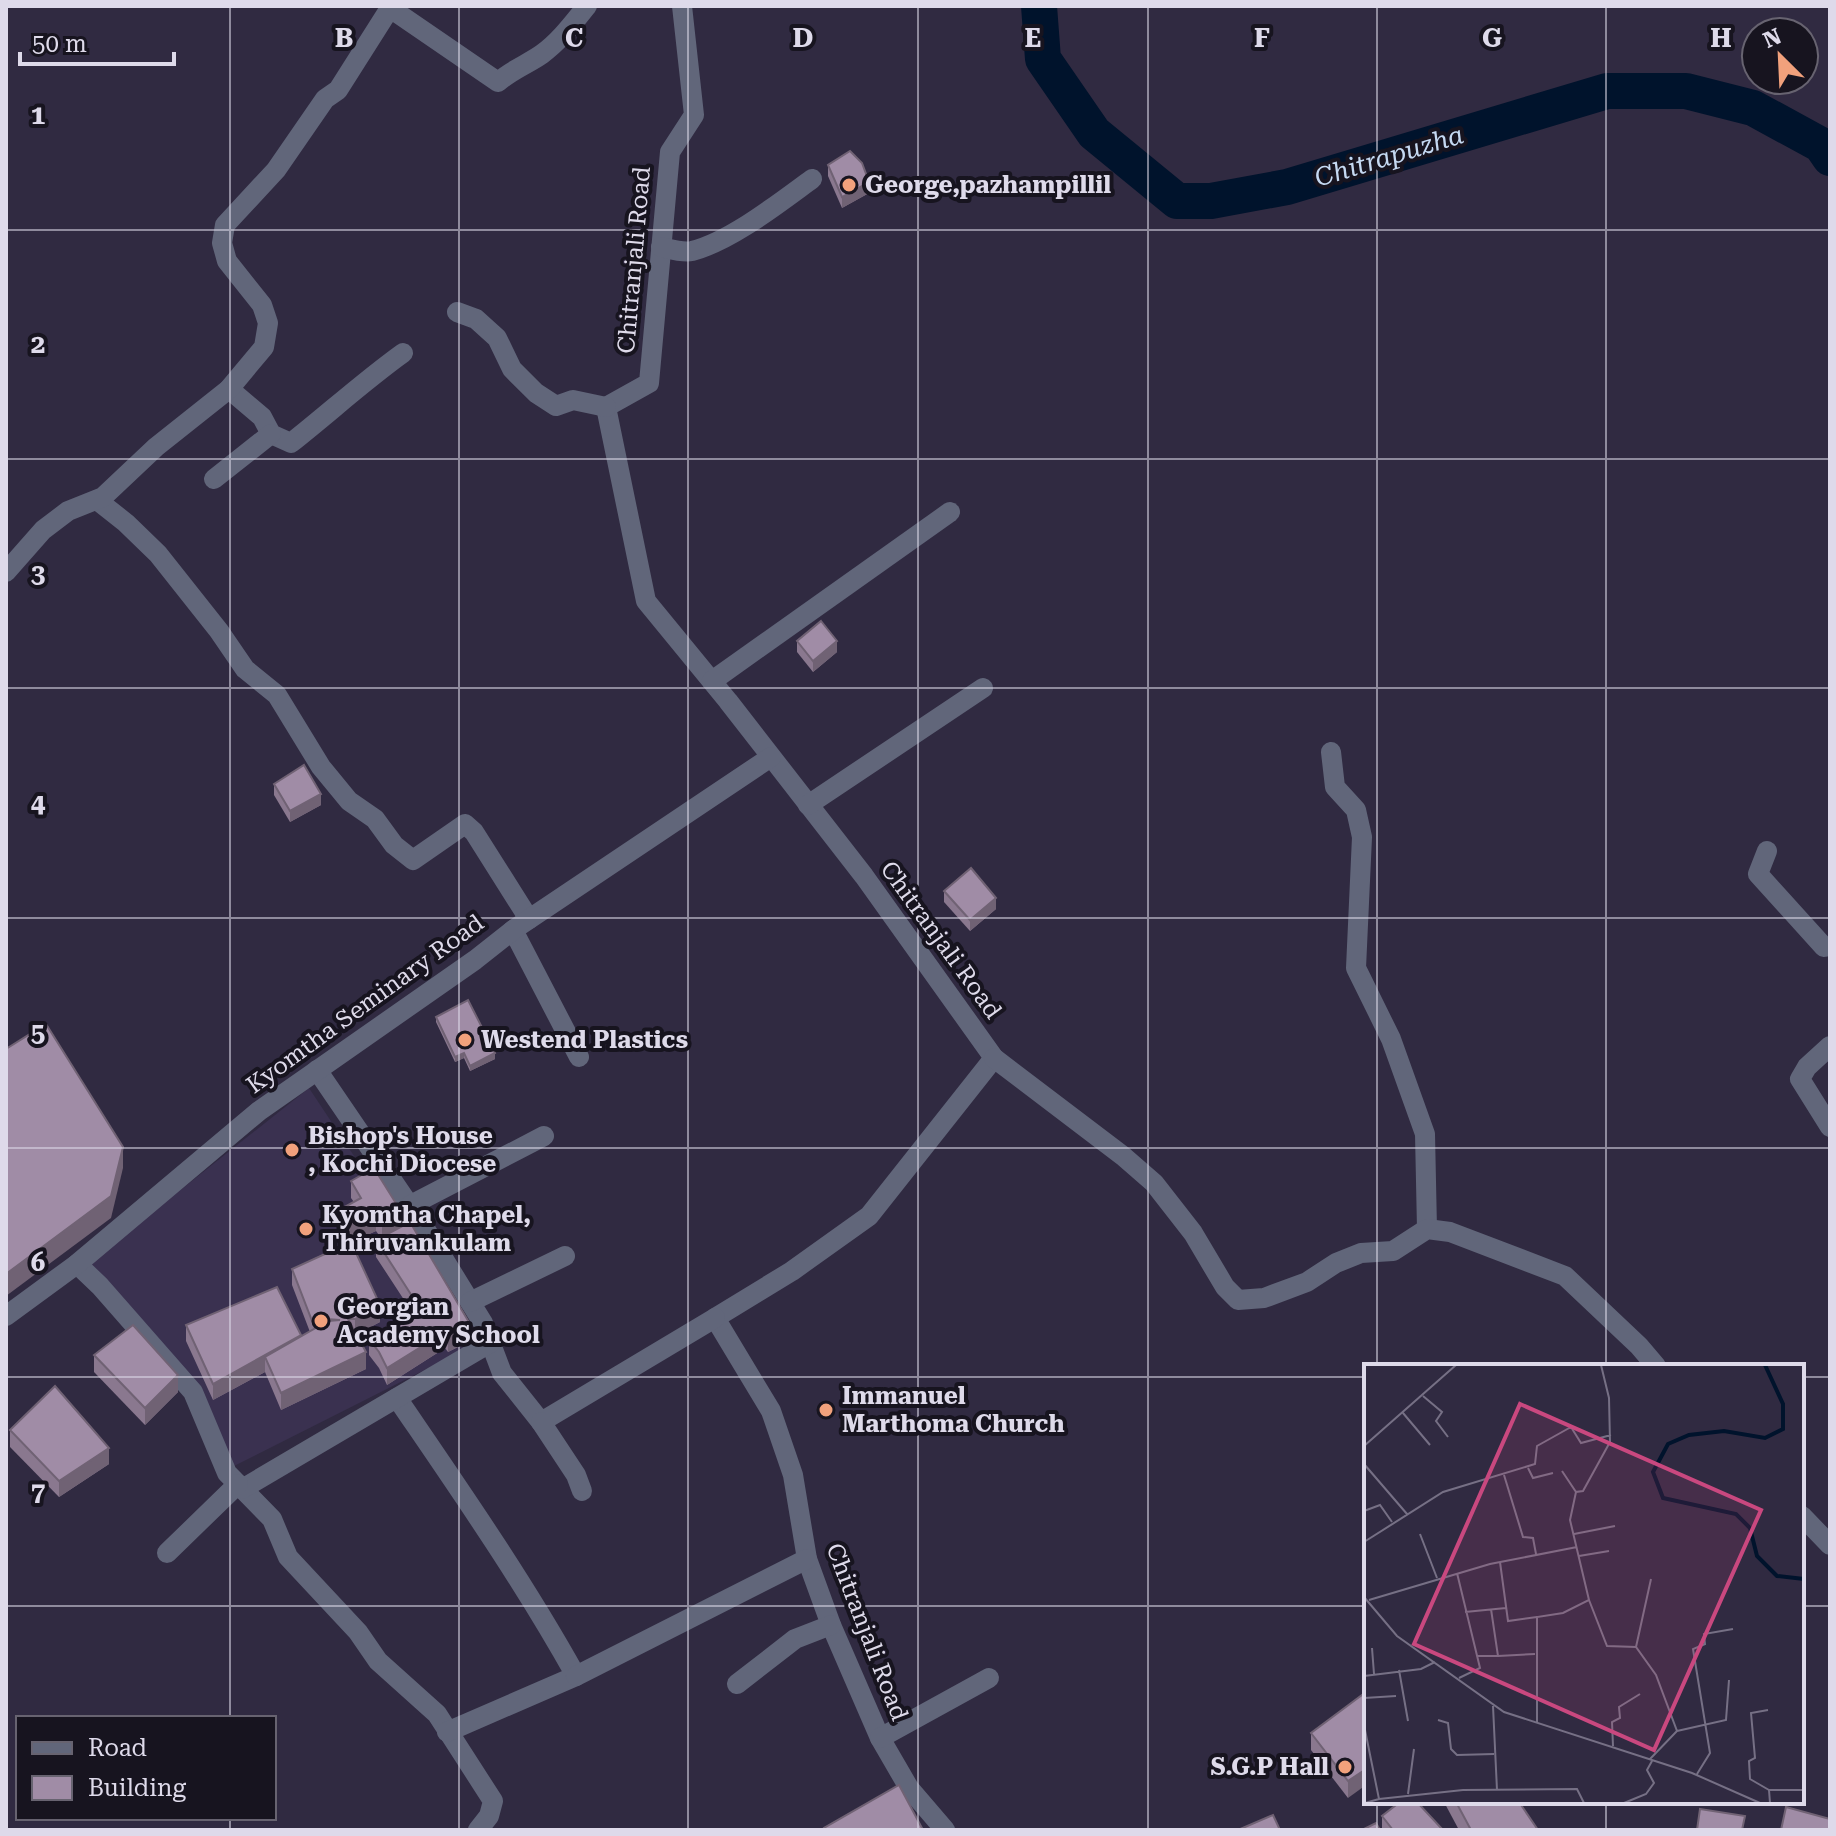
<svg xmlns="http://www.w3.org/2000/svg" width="1836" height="1836" font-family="'Roboto Serif',serif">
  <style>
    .built { fill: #3a3150 }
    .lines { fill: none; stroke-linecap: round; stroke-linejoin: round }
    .river { stroke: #00132c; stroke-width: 36 }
    .street { stroke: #61667a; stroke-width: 20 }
    .wall { fill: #8a788f }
    .shaded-wall { fill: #706274 }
    .building { fill: #a08ca6; stroke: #706274; stroke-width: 2 }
    .grid { fill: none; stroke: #dedaea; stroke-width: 2; stroke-opacity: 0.55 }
    .poi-dot { fill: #f1a17c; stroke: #17141f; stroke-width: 3 }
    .labels { text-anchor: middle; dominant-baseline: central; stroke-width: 8; stroke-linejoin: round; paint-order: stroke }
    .poi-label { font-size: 24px; font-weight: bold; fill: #dedaea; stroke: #17141f; text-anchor: start }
    .street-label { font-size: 24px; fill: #dedaea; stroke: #17141f }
    .water-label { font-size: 26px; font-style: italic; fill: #c5d9f2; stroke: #17141f }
    .inset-river { fill: none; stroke: #00132c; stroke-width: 4 }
    .inset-road { fill: none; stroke: #767085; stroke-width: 2 }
    .view { fill: #c9487f; fill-opacity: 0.15; stroke: #c9487f; stroke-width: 4 }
    .inset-edge { fill: none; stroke: #dedaea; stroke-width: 4 }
    .grid-label { font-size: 26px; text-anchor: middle; font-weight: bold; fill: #dedaea; stroke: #17141f; stroke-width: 8; stroke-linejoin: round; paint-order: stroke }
  </style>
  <rect width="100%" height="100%" fill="#302a41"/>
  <path class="built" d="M309,1088l169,255 -248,125 -27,-71 -117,-132z"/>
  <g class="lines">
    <path class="river" d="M1039,6l4,53 51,74 83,68h34l76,-14 320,-96h79l67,17 68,37 9,13"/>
    <g class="street">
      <path d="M682,6l12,109 -24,37 -21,231 -43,24 40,194 82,100 136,175 130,182 -125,158 -77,55 -77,47 56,93 22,64 14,84 24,66 49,113 29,50 36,42"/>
      <path d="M661,247c9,2 22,6 31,4 39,-10 87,-48 120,-72"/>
      <path d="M457,312l19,7 21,19 15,31 24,24 20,13 17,-6 33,7"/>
      <path d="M229,389l33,28 9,17 20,9c38,-30 73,-62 112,-90"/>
      <path d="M214,479l57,-45"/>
      <path d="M97,500l29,23 32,31 61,77 26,38 32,26 44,72 28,34 26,18 19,26 19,15 52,-36 9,8 55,87"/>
      <path d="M6,572l37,-42 25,-19 35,-14 53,-50 73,-58 35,-42 4,-24 -6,-18 -35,-44 -5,-18 3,-18 51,-55 49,-71 13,-9 52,-82 108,74c15,-13 30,-18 44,-28 18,-13 31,-31 45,-48"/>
      <path d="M712,681l238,-169"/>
      <path d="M1331,752l4,35 21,23 6,27 -6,131 35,71 34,95 2,95"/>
      <path d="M808,805l175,-117"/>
      <path d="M1767,851l-9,23 66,73"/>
      <path d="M513,930l66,127"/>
      <path d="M1830,1046l-23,21 -7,12 30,48"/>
      <path d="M994,1058l129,98 31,27 39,50 32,54 13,13 26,-2 43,-16 29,-19 25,-10 32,-2 34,-22 23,3 115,44 74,70 17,20"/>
      <path d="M317,1070l107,157 59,96 19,50 39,49 174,-104"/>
      <path d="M409,1206l135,-70"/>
      <path d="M77,1264l23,22 93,106 34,81 45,46 16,38 70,75 20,29 59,53 56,87 -4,15 -11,14"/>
      <path d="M470,1302l95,-46"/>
      <path d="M6,1316l71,-52 182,-153 216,-151 38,-30 258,-173"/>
      <path d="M397,1398c62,91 125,181 179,278l-129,56"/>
      <path d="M541,1422l35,53 6,16"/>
      <path d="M242,1489l248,-146"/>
      <path d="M1802,1516l28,29"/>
      <path d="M167,1553l71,-69"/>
      <path d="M576,1676l231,-117"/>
      <path d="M737,1684l58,-45 36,-14"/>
      <path d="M880,1738l109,-60"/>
    </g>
  </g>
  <g class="wall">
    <path d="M828,165l41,28 -27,15 -14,-32z"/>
    <path d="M797,641l40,11 -24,20 -16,-20z"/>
    <path d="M274,784l47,21 -31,17 -16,-27z"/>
    <path d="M944,891l52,18 -26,22 -26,-29z"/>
    <path d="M436,1017l59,42 -25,12 -6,-13 -9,4 -19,-40z"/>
    <path d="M351,1181l51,45 68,115 -22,11 -3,-4 -58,37 -8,-17 -10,-13v-16l43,-27 -36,-55v-17l5,-2 -5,-7 -25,11 29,80 -23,12 9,35 -85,41 -16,-38 -52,28 -27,-59v-16l115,12 9,-5 -18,-47v-16l55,-26 -10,-16v-16l17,-9 -3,-4z"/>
    <path d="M94,1355l84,37 -33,33 -51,-53z"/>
    <path d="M10,1430l99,34 -50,33 -49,-50z"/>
    <path d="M1366,1692l-18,106 -37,-48v-17z"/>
    <path d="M1444,1802h75l19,28h-79z"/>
    <path d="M1382,1816l61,14h-61z"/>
  </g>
  <g class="shaded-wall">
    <path d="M869,182v11l-27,15v-11z"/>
    <path d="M837,641v11l-24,20v-11z"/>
    <path d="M321,794v11l-31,17v-11z"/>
    <path d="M996,898v11l-26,22v-11z"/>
    <path d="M464,1053v5l-9,4v-5z"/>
    <path d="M495,1053v6l-25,12v-5z"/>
    <path d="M123,1147v21l-12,50 -105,78v-22z"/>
    <path d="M402,1213v16l-20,10v-17z"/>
    <path d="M376,1215v16l-29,13v-17z"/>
    <path d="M380,1305v17l-25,13v-16z"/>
    <path d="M327,1319v17l-13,6v-16z"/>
    <path d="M470,1324v17l-22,11v-17z"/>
    <path d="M445,1332v16l-58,37v-17z"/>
    <path d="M301,1335v16l-36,6v15l-52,28v-16z"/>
    <path d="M366,1352v17l-85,41v-17z"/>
    <path d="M178,1375v17l-33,33v-17z"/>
    <path d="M109,1448v16l-50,33v-16z"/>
    <path d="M1366,1769v16l-18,13v-17z"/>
  </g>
  <g class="building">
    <path d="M850,151l12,12 7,19 -27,15 -14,-32z"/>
    <path d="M821,621l16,20 -24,20 -16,-20z"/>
    <path d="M304,765l17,29 -31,17 -16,-27z"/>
    <path d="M971,868l25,30 -26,22 -26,-29z"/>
    <path d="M468,1000l27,53 -25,13 -6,-13 -9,4 -19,-40z"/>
    <path d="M46,1024l77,123 -12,49 -105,78v-225z"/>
    <path d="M374,1168l28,45 -20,9 -6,-7 -29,12 -10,-16 24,-13 -10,-17z"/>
    <path d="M410,1222l60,102 -22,11 -3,-3 -58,36 -8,-16 -10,-13 50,-32 -43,-67z"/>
    <path d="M351,1242l29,63 -25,14h-7l18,33 -85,41 -16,-36 63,-36 12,-1 -13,-1 -13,7 -22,-57z"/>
    <path d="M277,1287l24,48 -88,49 -27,-59z"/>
    <path d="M133,1325l45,50 -33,33 -51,-53z"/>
    <path d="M55,1386l54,62 -50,33 -49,-51z"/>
    <path d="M1366,1692v77l-18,12 -37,-48z"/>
    <path d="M899,1785l24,45h-98l-1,-2z"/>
    <path d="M1400,1802h17l26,28h-50l-11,-14z"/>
    <path d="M1456,1802h63l19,28h-67z"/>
    <path d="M1786,1807l44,12v11h-49z"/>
    <path d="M1700,1809l45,7 -3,14h-45z"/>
    <path d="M1273,1815l7,15h-42z"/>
    <path d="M1376,1823l4,7h-18z"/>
  </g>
  <path class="grid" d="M230,6v1712M459,6v1824M688,6v1824M918,6v1824M1148,6v1824M1377,6v1360M1606,6v1360M6,230h1824M6,459h1824M6,688h1824M6,918h1824M6,1148h1824M6,1377h1360M1802,1377h28M6,1606h1360M1802,1606h28M1377,1802v28M1606,1802v28M230,1818v12"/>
  <g class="poi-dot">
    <circle cx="849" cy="185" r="8"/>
    <circle cx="465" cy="1040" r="8"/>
    <circle cx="292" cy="1150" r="8"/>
    <circle cx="306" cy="1229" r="8"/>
    <circle cx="321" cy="1321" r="8"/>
    <circle cx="826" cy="1410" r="8"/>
    <circle cx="1345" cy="1767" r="8"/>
  </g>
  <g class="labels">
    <g class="poi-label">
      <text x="865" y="185">George,pazhampillil</text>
      <text x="481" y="1040">Westend Plastics</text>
      <text x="308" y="1136">Bishop's House<tspan x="308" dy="28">, Kochi Diocese</tspan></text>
      <text x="322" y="1215">Kyomtha Chapel,<tspan x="322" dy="28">Thiruvankulam</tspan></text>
      <text x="337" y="1307">Georgian<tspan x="337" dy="28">Academy School</tspan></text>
      <text x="842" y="1396">Immanuel<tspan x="842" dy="28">Marthoma Church</tspan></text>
      <text x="1329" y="1767" text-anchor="end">S.G.P Hall</text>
    </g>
    <g class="street-label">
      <text transform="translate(634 260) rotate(-85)">Chitranjali Road</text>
      <text transform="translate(941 940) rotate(54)">Chitranjali Road</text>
      <text transform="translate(365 1004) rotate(-36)">Kyomtha Seminary Road</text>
      <text transform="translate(867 1632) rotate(69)">Chitranjali Road</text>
    </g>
    <g class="water-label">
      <text transform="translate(1389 156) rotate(-17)">Chitrapuzha</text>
    </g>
  </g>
  <g transform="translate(1364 1364)">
    <rect width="440" height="440" fill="#302a41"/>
    <path class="inset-river" d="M401,1l18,39v25l-18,9 -41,-7 -35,4 -21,9 -15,28 10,26 73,16 14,14 7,28 20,20 27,3"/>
    <path class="inset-road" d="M59,32l19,16 -6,9 12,16M39,49l27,32M0,82l92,-81M0,100l43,50M164,104l5,10 20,-5M198,107l14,21M140,111l19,62 10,1 3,16M0,147l16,-6 12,17M56,170l17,44M210,170l41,-8M0,178l79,-50 92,-28 2,-18 34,-19 10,16 30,-8M215,192l30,-5M136,198l8,59 29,-4M93,209l23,95 -21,10M0,233l33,39 107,76 188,61 68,30M5,236l121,-36 87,-17M225,236l18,46 29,1 20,28 21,56 -27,28M101,248l41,-4M272,283l15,-68M8,284l2,26M114,292h20l-7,-47M134,292l37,-2M35,306l9,51M0,312l57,-7 14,-7M0,334l32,-2M129,342l4,84M404,346l-17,3 4,45 -6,3 1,18 19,11M74,356l10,3 3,26 6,6 37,-1M173,358v-105l26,-4 26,-13 -19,-80 6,-28 7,-1 27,-49 -1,-44 -8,-33M0,361l15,74 -14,4M313,367l49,-11 3,-40M440,375v41M249,382l-1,-24 8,-4 -1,-11 21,-13M333,410l13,-21 -17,-104 12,-5 -1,-10 29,-5M44,430l6,-45M15,435l84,-9 114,-1 7,14M260,439l22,-9 8,-11 -7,-13 5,-9M406,439l-1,-13h35"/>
    <path class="view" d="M156,40l241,106 -107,240 -240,-106z"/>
    <rect width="440" height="440" class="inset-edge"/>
  </g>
  <g class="grid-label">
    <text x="344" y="47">B</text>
    <text x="574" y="47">C</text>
    <text x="803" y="47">D</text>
    <text x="1033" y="47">E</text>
    <text x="1262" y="47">F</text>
    <text x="1492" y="47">G</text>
    <text x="1721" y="47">H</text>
    <text x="38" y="124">1</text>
    <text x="38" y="353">2</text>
    <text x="38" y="583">3</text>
    <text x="38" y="812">4</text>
    <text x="38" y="1042">5</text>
    <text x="38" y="1271">6</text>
    <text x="38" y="1501">7</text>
  </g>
  <rect width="1836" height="1836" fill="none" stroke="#dedaea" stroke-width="16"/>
  <rect x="16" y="1716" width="260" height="104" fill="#17141f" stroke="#676370" stroke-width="2"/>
  <rect x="32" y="1742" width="40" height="12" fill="#61667a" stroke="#676370" stroke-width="2"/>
  <text x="88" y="1756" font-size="24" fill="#dedaea">Road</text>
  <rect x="32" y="1776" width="40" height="24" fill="#a08ca6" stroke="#676370" stroke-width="2"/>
  <text x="88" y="1796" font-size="24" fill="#dedaea">Building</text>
  <g transform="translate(1780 56) rotate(336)"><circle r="38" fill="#17141f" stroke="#676370" stroke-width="2"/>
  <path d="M0-6L14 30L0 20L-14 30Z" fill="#f1a17c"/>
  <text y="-12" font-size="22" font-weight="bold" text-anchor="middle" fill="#dedaea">N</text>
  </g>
  <path d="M20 52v12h154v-12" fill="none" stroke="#dedaea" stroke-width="4"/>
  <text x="32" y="52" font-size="24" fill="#dedaea" stroke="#17141f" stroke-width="6" paint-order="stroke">50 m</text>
</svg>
